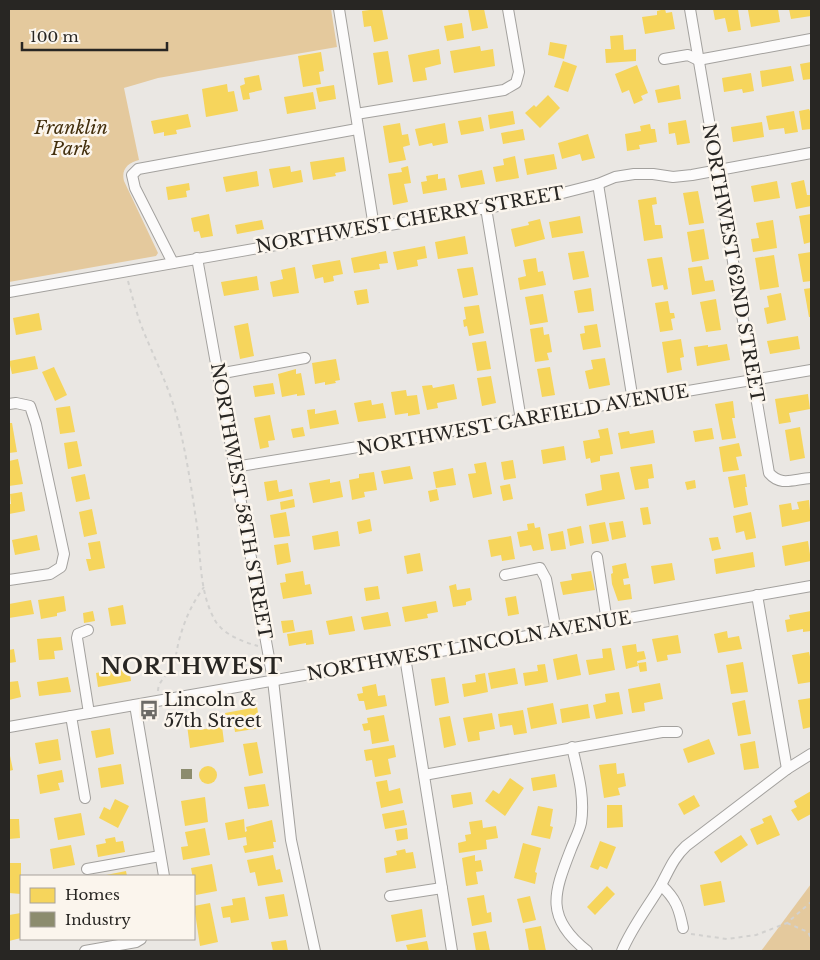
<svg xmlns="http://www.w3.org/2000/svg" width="820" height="960" font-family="'Libre Baskerville',serif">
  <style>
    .green { fill: #e4c99d }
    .homes { fill: #f6d55c }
    .industry { fill: #8c8c6e }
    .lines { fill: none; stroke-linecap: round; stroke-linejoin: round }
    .minor-casing { stroke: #a3a19e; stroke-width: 12 }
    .path { stroke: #d2d1cf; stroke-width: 2; stroke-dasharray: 4 4; stroke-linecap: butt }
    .minor { stroke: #fcfbfb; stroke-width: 10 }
    .labels { text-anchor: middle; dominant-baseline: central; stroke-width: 5; stroke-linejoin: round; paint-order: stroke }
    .park-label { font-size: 18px; font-style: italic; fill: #432f0d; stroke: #fbf5ed }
    .street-label { font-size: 18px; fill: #282623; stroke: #fbf5ed }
    .poi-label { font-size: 18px; fill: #282623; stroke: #fbf5ed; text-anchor: start }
    .district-label { font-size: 22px; font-weight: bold; letter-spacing: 1px; fill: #282623; stroke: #fbf5ed }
  </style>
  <rect width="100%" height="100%" fill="#eae7e3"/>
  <g class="green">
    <path d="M9,9h322l6,38 -179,31 -34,10 15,72c-11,3 -18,9 -15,21l34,72 -2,3 -147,26z"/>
    <path d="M811,884v67h-50z"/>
  </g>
  <g class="homes">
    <path d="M377,9h5l6,30 -14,3 -3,-16 -7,1 -2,-16z"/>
    <path d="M468,9h16l4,19 -16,3z"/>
    <path d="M665,9l1,4 6,-1 3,17 -30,5 -3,-17 15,-2v-4z"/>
    <path d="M713,9h25l3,21 -13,2 -3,-14 -10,2z"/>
    <path d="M756,9h22l2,13 -29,5 -3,-17z"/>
    <path d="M789,9h22v7l-20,3z"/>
    <path d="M462,23l2,15 -17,3 -3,-15z"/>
    <path d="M623,35l1,15 12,-1v12l-30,2 -1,-14h6l-1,-13z"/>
    <path d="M550,42l17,3 -3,14 -16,-4z"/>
    <path d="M480,46l1,5 12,-2 2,17 -41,7 -4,-22z"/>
    <path d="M439,49l2,15 -16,4 2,12 -14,2 -5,-27z"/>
    <path d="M388,51l5,31 -15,3 -5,-32z"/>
    <path d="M321,52l3,19 -5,1 2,12 -18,3 -5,-31z"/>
    <path d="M563,61l14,5 -9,26 -14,-5z"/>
    <path d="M811,62v17l-8,1 -3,-16z"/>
    <path d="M637,65l11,28 -7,3 2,4 -9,4 -5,-14 -7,3 -7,-19z"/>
    <path d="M791,66l3,15 -32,6 -2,-16z"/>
    <path d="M751,73l3,18 -11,2 -1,-4 -18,3 -2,-14z"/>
    <path d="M259,75l3,15 -13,3 1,6 -7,1 -3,-14 5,-2 -1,-6z"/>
    <path d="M227,84l1,8 6,-1 4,20 -32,6 -4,-28z"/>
    <path d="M334,85l2,14 -17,3 -3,-14z"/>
    <path d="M679,85l2,14 -23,4 -3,-13z"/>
    <path d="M313,92l3,17 -29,5 -3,-17z"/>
    <path d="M548,95l12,13 -20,20 -15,-15 9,-8 2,2z"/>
    <path d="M809,109l2,4v16l-9,1 -3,-19z"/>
    <path d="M513,111l2,13 -25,5 -2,-14z"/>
    <path d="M794,111l4,21 -13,2 -1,-6 -15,2 -3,-14z"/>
    <path d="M188,114l3,13 -15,3 1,4 -13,2v-4l-10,2 -3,-13z"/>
    <path d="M481,117l3,14 -23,4 -3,-14z"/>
    <path d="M686,120l4,23 -13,2 -2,-12 -6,1 -1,-11z"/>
    <path d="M762,122l2,15 -31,5 -2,-15z"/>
    <path d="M400,123l2,12 6,-1 2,11 -7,2 3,13 -17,3 -6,-37z"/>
    <path d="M445,123l3,20 -15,3 -1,-3 -13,3 -4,-17z"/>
    <path d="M650,124l1,5h4l2,13 -18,3 1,4 -13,2 -2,-17 16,-3 -1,-5z"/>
    <path d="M523,129l2,11 -22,4 -2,-11z"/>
    <path d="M588,134l7,24 -13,3 -2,-7 -18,5 -4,-16z"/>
    <path d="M554,154l3,15 -30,6 -3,-16z"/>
    <path d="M515,156l4,22 -23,4 -3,-15 11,-2 -1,-6z"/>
    <path d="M344,157l2,14 -11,2 1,3 -23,4 -3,-18z"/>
    <path d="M290,166l1,6 10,-2 2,12 -30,6 -4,-19z"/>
    <path d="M408,166l3,17 -7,1 4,18 -15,3 -5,-31 14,-2 -1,-4z"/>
    <path d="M482,170l3,14 -24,4 -3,-13z"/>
    <path d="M257,171l2,15 -33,6 -3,-15z"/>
    <path d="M438,174v5l7,-1 2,12 -24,4 -2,-12 6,-1 -1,-5z"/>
    <path d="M804,180l3,15h4v11l-15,3 -5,-26z"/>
    <path d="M777,181l3,17 -26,4 -3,-16z"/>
    <path d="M189,183l1,7 -4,1 1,6 -19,3 -2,-13z"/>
    <path d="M698,191l6,32 -15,2 -6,-32z"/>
    <path d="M656,197l1,7 -5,1 3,20h6l2,13 -19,3 -6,-41z"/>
    <path d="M209,214l4,22 -12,2 -2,-7 -5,1 -3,-14z"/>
    <path d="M811,214v28l-7,2 -5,-28z"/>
    <path d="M580,216l3,17 -31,5 -3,-16z"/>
    <path d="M540,219l5,20 -30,8 -4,-18 18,-4 -1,-3z"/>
    <path d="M262,220l2,9 -27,5 -2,-9z"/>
    <path d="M773,220l4,28 -24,4 -2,-13 8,-1 -3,-15z"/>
    <path d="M704,229l5,30 -17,3 -5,-30z"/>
    <path d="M465,236l3,18 -30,5 -3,-17z"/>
    <path d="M425,246l2,12 -10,2 1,6 -21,4 -4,-18z"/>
    <path d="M386,251l2,12 -9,1 1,5 -26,4 -3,-15z"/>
    <path d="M584,251l5,26 -16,3 -5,-27z"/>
    <path d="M811,252v29l-8,1 -5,-28z"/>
    <path d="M774,255l5,32 -19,3 -5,-32z"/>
    <path d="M662,257l6,32 -4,1 -1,-5 -11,2 -5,-28z"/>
    <path d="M536,258l2,14 5,-1 3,14 -26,5 -2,-12 8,-2 -3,-16z"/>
    <path d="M340,260l3,14 -10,2 1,5 -10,2 -1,-6 -8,2 -3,-14z"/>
    <path d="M702,266l3,15 8,-1 2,11 -23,4 -4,-27z"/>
    <path d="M295,267l4,26 -26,4 -3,-15 13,-3 -2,-9z"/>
    <path d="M473,267l5,28 -15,3 -6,-29z"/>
    <path d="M257,276l2,14 -35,6 -3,-14z"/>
    <path d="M591,288l3,23 -16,2 -4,-22z"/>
    <path d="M811,288v29h-2l-5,-28z"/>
    <path d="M367,289l2,14 -12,2 -3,-14z"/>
    <path d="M781,293l5,27 -19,4 -3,-16 5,-1 -2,-11z"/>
    <path d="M543,294l5,28 -18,3 -5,-28z"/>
    <path d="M716,299l5,31 -15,2 -6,-30z"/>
    <path d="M668,301l2,12h4l1,5 -4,1 2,11 -13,2 -5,-29z"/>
    <path d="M479,305l5,28 -15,3 -2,-10 -3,1 -1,-7 3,-1 -2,-12z"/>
    <path d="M39,313l3,17 -26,5 -3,-17z"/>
    <path d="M248,323l6,33 -14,3 -6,-33z"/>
    <path d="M597,324l4,23 -18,3 -3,-16 5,-1 -1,-7z"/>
    <path d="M543,327l1,8 5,-1 3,18 -5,1 2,7 -14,2 -5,-33z"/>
    <path d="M798,336l2,13 -30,5 -3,-13z"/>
    <path d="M681,339l3,18 -4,1 2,12 -15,3 -5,-31z"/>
    <path d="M486,341l5,28 -14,2 -5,-28z"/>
    <path d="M727,344l3,16 -33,6 -3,-19 14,-2v2z"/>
    <path d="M35,356l3,13 -26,5 -3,-13z"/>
    <path d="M605,358l5,27 -21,4 -4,-18 8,-2 -2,-9z"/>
    <path d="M336,359l4,21 -5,1 1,2 -11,2v-3l-10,2 -3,-21z"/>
    <path d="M54,367l13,28 -12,6 -13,-29z"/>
    <path d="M550,367l5,28 -13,2 -5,-28z"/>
    <path d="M296,369v5l5,-1 4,22 -8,1v-2l-15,3 -4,-23z"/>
    <path d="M491,376l5,27 -14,3 -5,-28z"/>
    <path d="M273,383l2,11 -20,3 -2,-11z"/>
    <path d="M454,384l3,15 -20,4 1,5 -11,2 -5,-24 10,-1 1,3z"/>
    <path d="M406,390l1,6 10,-1 3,19 -12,2v-3l-13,2 -4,-23z"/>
    <path d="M808,394l2,15 -21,4 2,9 -12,2 -4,-25z"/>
    <path d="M371,400l1,5 11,-2 3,15 -28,4 -4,-19z"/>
    <path d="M733,401l2,17h-3l4,20 -14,2 -7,-36z"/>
    <path d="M70,406l5,26 -15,2 -4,-26z"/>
    <path d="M315,409v5l21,-4 3,14 -29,5 -3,-19z"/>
    <path d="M270,415l5,25 -7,1 1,6 -9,2 -6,-31z"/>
    <path d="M9,423h3l5,29 -8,1z"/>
    <path d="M303,427l2,9 -12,2 -2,-9z"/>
    <path d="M800,427l5,31 -15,3 -5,-31z"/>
    <path d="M608,428l5,26 -13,2v5l-9,2 -1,-5 -4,1 -3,-18 17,-3 -2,-8z"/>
    <path d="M712,428l2,11 -19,3 -2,-11z"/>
    <path d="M653,430l2,13 -34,6 -3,-16 11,-2 1,3z"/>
    <path d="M77,441l5,25 -14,3 -4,-26z"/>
    <path d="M739,443l3,13 -6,1 3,13 -16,2 -4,-25z"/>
    <path d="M564,446l2,14 -23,4 -2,-14z"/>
    <path d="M18,459l5,25 -14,2v-25z"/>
    <path d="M513,460l3,18 -12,2 -3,-18z"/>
    <path d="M486,462l6,32 -19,4 -5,-24 8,-1 -2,-9z"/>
    <path d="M652,464l2,14 -6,1 1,9 -14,2 -5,-23z"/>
    <path d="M410,466l3,13 -29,5 -3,-13z"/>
    <path d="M453,468l3,17 -20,3 -3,-16z"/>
    <path d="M374,472l3,18 -13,2 1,5 -13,3 -3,-20 10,-2v-4z"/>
    <path d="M619,472l6,27 -38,7 -2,-12 17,-4 -2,-15z"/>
    <path d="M85,474l5,25 -14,3 -5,-25z"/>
    <path d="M745,474l2,13h-2l3,18 -14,3 -6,-31z"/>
    <path d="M330,479v4l10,-2 3,16 -30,6 -4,-20z"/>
    <path d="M277,480l2,12 13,-3 1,7 -26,5 -3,-19z"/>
    <path d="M695,480l1,8 -9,2 -2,-8z"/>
    <path d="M510,484l3,15 -10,2 -3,-15z"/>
    <path d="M437,489l2,11 -9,2 -2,-11z"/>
    <path d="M22,492l3,19 -16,3v-10h2l-1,-10z"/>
    <path d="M294,499l1,8 -14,3 -1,-8z"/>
    <path d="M809,500l2,21 -29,6 -3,-22 12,-2 1,7 7,-1 -2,-7z"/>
    <path d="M648,507l3,17 -8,1 -3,-17z"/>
    <path d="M92,509l5,25 -13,3 -5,-25z"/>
    <path d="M286,512l4,24 -16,2 -4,-23z"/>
    <path d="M751,512l5,26 -10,2 -2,-9 -8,2 -3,-17z"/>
    <path d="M370,519l2,12 -13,3 -2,-12z"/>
    <path d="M623,521l3,16 -14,3 -3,-17z"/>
    <path d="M605,522l4,19 -17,3 -3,-19z"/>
    <path d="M534,523l1,5 5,-1 4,22 -11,2 -2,-6 -11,2 -3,-15 11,-2 -1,-6z"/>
    <path d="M581,526l3,17 -14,3 -3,-17z"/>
    <path d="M338,531l2,15 -26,4 -2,-14z"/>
    <path d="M563,531l3,18 -15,2 -3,-17z"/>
    <path d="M37,535l3,15 -25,5 -3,-15z"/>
    <path d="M511,536l4,23 -13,2 -1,-6 -10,2 -3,-17z"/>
    <path d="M718,537l3,12 -9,2 -3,-13z"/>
    <path d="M100,541l5,27 -16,3 -3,-12h5l-3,-16z"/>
    <path d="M808,541l3,20 -26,5 -3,-20z"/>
    <path d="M288,543l3,19 -14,3 -3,-20z"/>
    <path d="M753,552l2,15 -39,7 -2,-15z"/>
    <path d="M420,553l3,18 -16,3 -3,-18z"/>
    <path d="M626,563l3,15 -6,1 1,6 6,-1 2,15 -14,2 -6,-17 -1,-10 2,-1 -1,-7z"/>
    <path d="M672,563l3,17 -21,4 -3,-18z"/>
    <path d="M303,571l2,14 5,-1 2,10 -29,5 -3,-16 6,-1 -1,-8z"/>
    <path d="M591,571l4,19 -32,5 -3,-13 12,-2 -1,-6z"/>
    <path d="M456,584l1,6 13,-2 2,12 -6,2v3l-13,2 -4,-21z"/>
    <path d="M378,586l2,13 -14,2 -2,-13z"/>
    <path d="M64,596l2,15 -9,2v3l-16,3 -3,-19z"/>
    <path d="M516,596l3,18 -11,2 -3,-18z"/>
    <path d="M31,600l3,14 -25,4v-14z"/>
    <path d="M436,601l2,11 -11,2 1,4 -23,4 -3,-15z"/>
    <path d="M123,605l3,19 -15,2 -3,-18z"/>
    <path d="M93,611l2,10 -11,2 -1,-10z"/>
    <path d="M811,611v20l-8,1v-3l-16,3 -2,-12 5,-1 -1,-4z"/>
    <path d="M388,612l3,14 -27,4 -3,-13z"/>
    <path d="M352,616l3,15 -26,4 -3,-14z"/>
    <path d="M293,620l2,11 -12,2 -2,-12z"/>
    <path d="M312,630l2,14 -8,1v-2l-17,3 -2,-12z"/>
    <path d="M727,631l1,7 11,-2 3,13 -24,4 -4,-19z"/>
    <path d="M678,635l3,18 -14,2 1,5 -11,2 -5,-23z"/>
    <path d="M61,637l2,13 -9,1 1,8 -16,1 -2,-21z"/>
    <path d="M636,644l1,8 7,-1 2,8 -9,2 1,5 -12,3 -4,-23z"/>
    <path d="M611,648l4,22 -26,5 -3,-15 17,-2 -1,-9z"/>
    <path d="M14,649l2,13 -7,1v-13z"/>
    <path d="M809,652l2,9v21l-13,2 -6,-29z"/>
    <path d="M577,654l4,21 -24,5 -4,-21z"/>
    <path d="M646,662l1,9 -7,1 -2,-9z"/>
    <path d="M743,662l5,30 -17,2 -5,-29z"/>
    <path d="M545,664l3,18 -23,4 -2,-13 15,-2 -1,-6z"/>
    <path d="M129,667l2,14 -33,6 -2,-14z"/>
    <path d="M515,668l3,16 -27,5 -3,-16z"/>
    <path d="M485,673l3,19 -24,5 -2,-13 14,-2 -1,-7z"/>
    <path d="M68,677l3,15 -32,4 -2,-14z"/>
    <path d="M445,677l4,26 -14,3 -4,-27z"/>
    <path d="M18,681l3,16 -12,3v-18z"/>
    <path d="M660,683l3,16 -19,4 1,8 -13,2 -4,-24z"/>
    <path d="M376,684l2,12 7,-1 2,11 -21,4 -2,-9h-5l-2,-7 6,-1 -1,-6z"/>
    <path d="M619,692l4,22 -27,5 -3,-14 13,-3 -1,-8z"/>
    <path d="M811,698v29l-8,2 -5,-29z"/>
    <path d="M745,700l6,34 -13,2 -6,-33z"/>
    <path d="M553,703l4,21 -26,5 -4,-21z"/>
    <path d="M588,704l2,14 -28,5 -2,-14z"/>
    <path d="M257,707l4,21 -26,4 -1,-7 -7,1 -2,-13z"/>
    <path d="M523,710l4,23 -13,2 -2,-10 -12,2 -2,-13z"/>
    <path d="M492,713l3,16 -16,3 1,8 -12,2 -5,-24z"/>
    <path d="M384,715l5,26 -17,3 -2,-14 -6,1 -2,-7 6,-1 -1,-5z"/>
    <path d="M450,716l6,29 -12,3 -5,-30z"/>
    <path d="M198,723l1,7 23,-4 2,16 -34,6 -3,-23z"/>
    <path d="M110,728l4,26 -18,4 -5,-27z"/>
    <path d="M58,739l3,21 -22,4 -4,-21z"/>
    <path d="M709,739l6,15 -27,9 -5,-14z"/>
    <path d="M755,741l4,27 -15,2 -4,-26z"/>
    <path d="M257,742l6,31 -14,3 -6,-32z"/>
    <path d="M394,745l2,12 -8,2 3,15 -16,3 -3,-17 -6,1 -2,-11z"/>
    <path d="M9,751l4,19 -4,1z"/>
    <path d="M616,763l1,11 7,-1 2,13 -8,2 2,7 -16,3 -5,-33z"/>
    <path d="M121,764l3,20 -23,4 -3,-20z"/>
    <circle cx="208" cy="775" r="9"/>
    <path d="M62,770l2,12 -6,1 2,7 -20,4 -3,-19z"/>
    <path d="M555,774l2,13 -24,4 -2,-13z"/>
    <path d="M510,778l14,10 -19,28 -20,-15 8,-11 6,4z"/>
    <path d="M387,780l2,11 11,-3 3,15 -22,5 -5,-26z"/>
    <path d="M265,784l4,22 -21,3 -4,-22z"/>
    <path d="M811,791v23l-13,7 -7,-11 6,-3 -3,-6z"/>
    <path d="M471,792l2,12 -20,4 -2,-13z"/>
    <path d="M694,795l6,11 -16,9 -6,-11z"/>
    <path d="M205,797l3,25 -23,4 -4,-25z"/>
    <path d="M115,799l14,7 -11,22 -19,-10 5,-11 6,3z"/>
    <path d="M607,805h15l1,22 -16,1z"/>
    <path d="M538,806l15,3 -3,17 3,1 -3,12 -19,-4z"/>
    <path d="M404,810l3,15 -22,4 -3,-15z"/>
    <path d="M81,813l4,22 -27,5 -4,-22z"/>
    <path d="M771,815l9,20 -23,10 -7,-16 14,-6 -2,-4z"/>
    <path d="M9,819h10l1,19 -11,1z"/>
    <path d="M244,819l1,13 2,-1 -1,-4 26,-7 4,22h-3l1,6 -29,5 -2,-7 4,-1 -1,-8 -18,3 -3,-17z"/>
    <path d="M482,820l1,8 13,-2 2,12 -12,2 1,9 -28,4 -1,-10 8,-2 -1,-6 6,-1 -2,-12z"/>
    <path d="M205,828l5,27 -27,5 -2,-13 7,-1 -3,-14z"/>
    <path d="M407,828l1,11 -11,2 -2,-11z"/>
    <path d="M741,835l7,10 -27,18 -7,-11z"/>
    <path d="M115,837l1,5 7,-1 2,11 -27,5 -2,-12 10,-2 -1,-4z"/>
    <path d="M600,841l16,6 -9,22 -7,-3 -2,4 -8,-3z"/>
    <path d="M523,843l18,5 -6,24 2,1 -2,11 -21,-6z"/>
    <path d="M71,845l4,20 -22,4 -3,-20z"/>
    <path d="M405,849l1,4 7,-1 3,16 -30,5 -2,-15 13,-3 -1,-4z"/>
    <path d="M273,855l3,15 4,-1 3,13 -25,4 -3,-14 -5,1 -3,-13z"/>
    <path d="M475,855v6l6,-1 2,11 -7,1 2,12 -12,2 -4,-28z"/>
    <path d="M9,863h12v31l-12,-1z"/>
    <path d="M212,864l5,27 -21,4 -5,-27z"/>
    <path d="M126,871l1,5h-21v-1z"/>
    <path d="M721,881l4,21 -21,4 -4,-21z"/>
    <path d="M607,886l8,8 -20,21 -8,-8z"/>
    <path d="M284,894l4,22 -19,3 -4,-22z"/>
    <path d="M484,895l3,18 4,-1 1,10 -20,4 -5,-28z"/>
    <path d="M530,896l6,24 -13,3 -6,-24z"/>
    <path d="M245,897l4,23 -18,3 -1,-6 -7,1 -2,-11 12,-2 -1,-6z"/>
    <path d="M210,903l8,39 -18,4 -6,-40z"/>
    <path d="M422,909l4,28 -30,5 -5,-27z"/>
    <path d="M21,913v25l-12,3v-26z"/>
    <path d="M541,926l5,25h-17l-4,-22z"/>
    <path d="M486,931l4,20h-14l-3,-18z"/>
    <path d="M286,940l2,11h-15l-2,-9z"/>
    <path d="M427,941l2,10h-21l-2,-6z"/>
  </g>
  <rect class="industry" x="181" y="769" width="11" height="10"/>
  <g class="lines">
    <defs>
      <g id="minor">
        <path d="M339,9l35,218"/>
        <path d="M690,9l79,464c12,14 25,6 42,5"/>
        <path d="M664,59l24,-4 10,5 113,-21"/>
        <path d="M356,114l148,-24 12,-7 3,-11 -11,-63"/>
        <path d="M598,184l35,217"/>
        <path d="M486,208l35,212"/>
        <path d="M197,258l76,422 18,160 24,111"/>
        <path d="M173,263l-38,-75 -3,-13 6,-6 219,-40"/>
        <path d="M9,292l534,-94 55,-14 17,-7 19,-3h19l20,3 19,-2 119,-22"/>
        <path d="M218,374l87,-16"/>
        <path d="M9,404l7,-1 14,3 6,18 28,130 -3,13 -11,7 -41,6"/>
        <path d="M234,467l106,-17 471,-80"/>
        <path d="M597,557l10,65"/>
        <path d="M505,575l35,-7 6,11 10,52"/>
        <path d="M757,595l30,174"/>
        <path d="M88,630l-10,4 -1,4 12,75"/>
        <path d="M405,657l47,294"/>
        <path d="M135,705l29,171"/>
        <path d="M71,716l14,82"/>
        <path d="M9,727l802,-141"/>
        <path d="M572,747c6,26 13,50 9,76 -2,9 -7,18 -10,26 -17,44 -27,68 16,102"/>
        <path d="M424,775l238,-43h15"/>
        <path d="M87,869l73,-13"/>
        <path d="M661,885c15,14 18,23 22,43"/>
        <path d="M390,896l52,-8"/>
        <path d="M85,951l51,-9 5,-3"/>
        <path d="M622,951c10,-24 26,-44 39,-66 8,-15 13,-28 25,-39l101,-77 24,-15"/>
      </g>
    </defs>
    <use href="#minor" class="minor-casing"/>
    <g class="path">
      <path d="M128,281c4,15 8,30 13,44 13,33 30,65 38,100 8,33 13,67 18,101 4,31 2,68 19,96 9,13 27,20 42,24"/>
      <path d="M158,691c0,-11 12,-17 15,-27 4,-9 4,-18 7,-27 5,-18 13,-35 24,-50"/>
      <path d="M787,923l21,9 3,6v13"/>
      <path d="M691,934l36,5 29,-4 31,-12 24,-21"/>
    </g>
    <use href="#minor" class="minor"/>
  </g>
  <defs>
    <symbol id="bus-bare" viewBox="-9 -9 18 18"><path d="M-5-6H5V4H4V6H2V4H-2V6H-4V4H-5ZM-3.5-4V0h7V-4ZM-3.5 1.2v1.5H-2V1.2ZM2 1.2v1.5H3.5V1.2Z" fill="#6c6a66" stroke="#fbf5ed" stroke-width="2.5" paint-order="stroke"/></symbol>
  </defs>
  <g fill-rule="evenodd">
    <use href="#bus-bare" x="135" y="696" width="28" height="28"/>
  </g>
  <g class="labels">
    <g class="park-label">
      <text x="71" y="128">Franklin<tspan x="71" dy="21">Park</tspan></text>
    </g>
    <g class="street-label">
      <text transform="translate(410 220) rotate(-10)">NORTHWEST CHERRY STREET</text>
      <text transform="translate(733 263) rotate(80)">NORTHWEST 62ND STREET</text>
      <text transform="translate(523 420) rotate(-10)">NORTHWEST GARFIELD AVENUE</text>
      <text transform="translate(241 501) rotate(80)">NORTHWEST 58TH STREET</text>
      <text transform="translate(469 646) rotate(-10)">NORTHWEST LINCOLN AVENUE</text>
    </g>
    <g class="poi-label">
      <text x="164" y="700">Lincoln &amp;<tspan x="164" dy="21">57th Street</tspan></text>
    </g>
    <g class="district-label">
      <text x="192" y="666">NORTHWEST</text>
    </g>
  </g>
  <rect width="820" height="960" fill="none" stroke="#282623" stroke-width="20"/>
  <rect x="20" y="875" width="175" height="65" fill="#fbf5ed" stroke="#a7a29c"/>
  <rect x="30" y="888" width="25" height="15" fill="#f6d55c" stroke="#a7a29c"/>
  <text x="65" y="900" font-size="15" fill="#282623">Homes</text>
  <rect x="30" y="912" width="25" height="15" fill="#8c8c6e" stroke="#a7a29c"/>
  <text x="65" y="925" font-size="15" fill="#282623">Industry</text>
  <path d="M22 42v8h145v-8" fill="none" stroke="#282623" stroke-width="2.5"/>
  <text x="30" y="42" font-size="15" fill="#282623" stroke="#fbf5ed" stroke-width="4" paint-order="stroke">100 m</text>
</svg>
